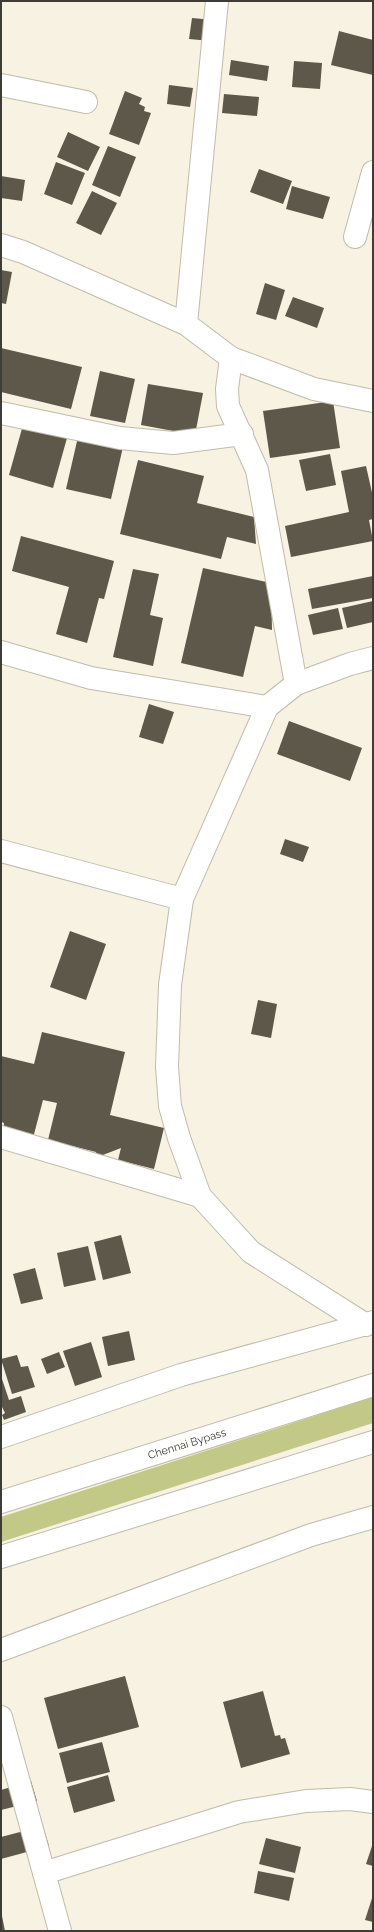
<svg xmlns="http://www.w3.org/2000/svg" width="374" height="1932" font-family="Raleway,sans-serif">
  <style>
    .green { fill: #c2c886 }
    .building { fill: #5d584a }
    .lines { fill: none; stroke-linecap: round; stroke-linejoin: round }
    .minor-casing { stroke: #c1bbab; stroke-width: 24 }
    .highway-casing { stroke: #c1bbab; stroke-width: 24 }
    .minor { stroke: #fff; stroke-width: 22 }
    .highway { stroke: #fff; stroke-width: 22 }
    .labels { text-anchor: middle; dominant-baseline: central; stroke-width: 4; stroke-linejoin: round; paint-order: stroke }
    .street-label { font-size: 11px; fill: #3e3c36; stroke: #fff }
  </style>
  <rect width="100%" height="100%" fill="#f7f2e1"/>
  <path class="green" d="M373,1397v26l-372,119v-25z"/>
  <g class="building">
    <path d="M192,18l22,2 -3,21 -22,-2z"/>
    <path d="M339,31l34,9v35l-42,-10z"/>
    <path d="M231,60l38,6 -2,15 -38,-6z"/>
    <path d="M294,61l28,2 -2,26 -28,-2z"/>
    <path d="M169,85l24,3 -3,19 -23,-3z"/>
    <path d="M125,91l17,7 -3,6 6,3 -1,4 7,2 -12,32 -30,-11z"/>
    <path d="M224,94l35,3 -2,19 -35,-3z"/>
    <path d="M68,132l32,15 -12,24 -31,-14z"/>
    <path d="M108,146l28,11 -16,40 -28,-12z"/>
    <path d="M56,162l29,11 -13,32 -28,-11z"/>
    <path d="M259,169l33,12 -9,23 -33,-12z"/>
    <path d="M1,176l24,4 -3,21 -21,-3z"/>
    <path d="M292,186l38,11 -7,22 -37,-10z"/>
    <path d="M92,191l25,12 -16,32 -25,-12z"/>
    <path d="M1,270l11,2 -6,32 -5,-1z"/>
    <path d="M265,283l20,7 -9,30 -20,-6z"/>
    <path d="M293,297l31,11 -7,20 -32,-12z"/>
    <path d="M1,348l81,19 -11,42 -70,-17z"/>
    <path d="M100,371l35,8 -10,44 -35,-7z"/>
    <path d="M148,384l55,9 -8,42 -54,-10z"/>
    <path d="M333,401l7,47 -70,10 -7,-47z"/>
    <path d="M23,425l44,13 -14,50 -44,-13z"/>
    <path d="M78,437l45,10 -12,52 -45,-10z"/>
    <path d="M330,454l6,31 -30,6 -7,-31z"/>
    <path d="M138,460l66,16 -7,27 57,14 2,27 -29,-7 -6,22 -101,-25z"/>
    <path d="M366,466l7,31v22l-4,1 4,21 -82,16 -6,-31 64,-14 -8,-41z"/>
    <path d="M21,536l93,25 -10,38 -5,-1 -12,45 -31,-9 13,-47 -57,-16z"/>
    <path d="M203,568l68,15 1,47 -17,-4 -12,51 -62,-14z"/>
    <path d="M133,569l26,5 -9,41 13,3 -10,48 -40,-9z"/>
    <path d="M373,576v22l-61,11 -4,-20z"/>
    <path d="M373,601v21l-26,6 -5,-20z"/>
    <path d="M338,608l5,21 -30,6 -5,-20z"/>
    <path d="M149,704l25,8 -11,32 -24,-7z"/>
    <path d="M289,721l73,27 -12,33 -73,-27z"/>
    <path d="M285,839l24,8 -6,15 -23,-8z"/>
    <path d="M70,931l36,13 -20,56 -36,-13z"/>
    <path d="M258,1000l19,4 -6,34 -20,-4z"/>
    <path d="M42,1032l83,20 -15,63 54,13 -10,41 -36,-9 3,-12 -26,10 1,-6 -48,-12 9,-37 -14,-3 -10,38 -30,-7 1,-8 -3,-1v-66l33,8z"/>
    <path d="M121,1235l10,38 -28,7 -9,-38z"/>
    <path d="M88,1246l8,34 -32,7 -7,-34z"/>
    <path d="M35,1268l8,31 -22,5 -8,-30z"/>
    <path d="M129,1331l6,29 -27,6 -6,-29z"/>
    <path d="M91,1342l11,35 -27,9 -12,-35z"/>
    <path d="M59,1352l6,15 -18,7 -6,-15z"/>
    <path d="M17,1355l4,12 7,-1 7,21 -23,7 -11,-35z"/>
    <path d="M1,1376l8,24 12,-4 5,16 -22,8 -2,-5 3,-2 -4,-8z"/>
    <path d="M125,1676l14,51 -81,22 -14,-51z"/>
    <path d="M263,1691l12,45 5,-1 1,4 4,-1 5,16 -49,14 -18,-66z"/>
    <path d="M102,1742l8,30 -43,11 -8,-30z"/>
    <path d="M108,1775l7,26 -41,12 -7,-26z"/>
    <path d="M31,1781l6,20 -36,9v-20z"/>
    <path d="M43,1826l6,20 -48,13v-22z"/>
    <path d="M266,1838l35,9 -6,26 -36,-9z"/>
    <path d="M373,1843v23l-7,-2z"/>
    <path d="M258,1871l36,7 -5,23 -35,-8z"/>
    <path d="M373,1895v27l-8,-2z"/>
    <path d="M1,1916h1l3,15h-4z"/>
  </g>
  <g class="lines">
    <defs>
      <g id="minor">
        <path d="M217,1l-31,323 45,34 83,31 59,12"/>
        <path d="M1,85l85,17"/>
        <path d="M355,237l18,-65"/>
        <path d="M1,245l22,7 163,72"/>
        <path d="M231,358l-4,31 1,17 29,64 39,214"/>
        <path d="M1,413l119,25 53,5 69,-9"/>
        <path d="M1,652l90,26 176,29"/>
        <path d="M1,851l181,48"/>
        <path d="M1,1137l199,59"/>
        <path d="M366,1325l-115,-73 -51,-56 -21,-58 -9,-32 -3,-39 3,-82 12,-86 85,-192 29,-23 54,-20 23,-6"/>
        <path d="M1,1437l180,-62 192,-53"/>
        <path d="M1,1650l310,-115 62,-18"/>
        <path d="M1,1717l59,214"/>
        <path d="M44,1873l195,-61 67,-11 44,-2 23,3"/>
      </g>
      <g id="highway">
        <path d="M1,1502l372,-117"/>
        <path d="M1,1557l372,-115"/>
      </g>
    </defs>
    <use href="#minor" class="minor-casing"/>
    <use href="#highway" class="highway-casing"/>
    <use href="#minor" class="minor"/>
    <use href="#highway" class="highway"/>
  </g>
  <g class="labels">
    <g class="street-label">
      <text transform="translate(187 1444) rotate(-17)">Chennai Bypass</text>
    </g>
  </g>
  <rect width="374" height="1932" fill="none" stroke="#3e3c36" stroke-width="4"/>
</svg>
